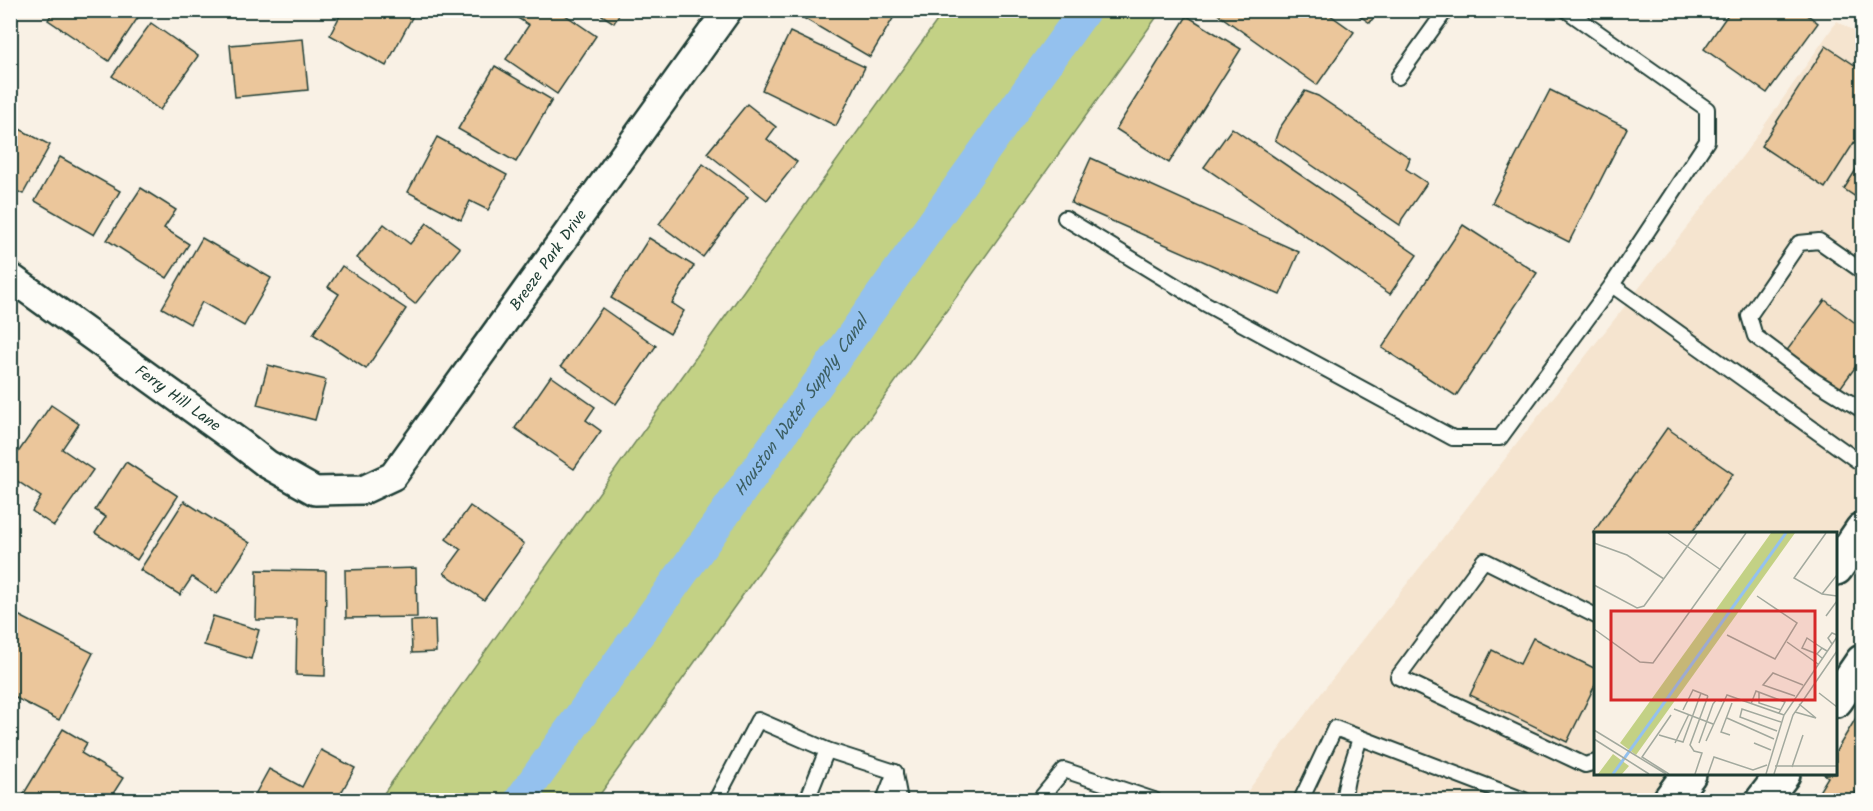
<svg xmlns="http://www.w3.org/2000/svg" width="1873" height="811" font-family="Kalam,sans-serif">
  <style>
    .built { fill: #f5e4cf }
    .green { fill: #c3d185; stroke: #71875c; stroke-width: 1.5 }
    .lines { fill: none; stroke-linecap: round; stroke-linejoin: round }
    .canal { stroke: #94c1ee; stroke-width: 32 }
    .building { fill: #ebc69b; stroke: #1f3d34; stroke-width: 1.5 }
    .lane-casing { stroke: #1f3d34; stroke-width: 18 }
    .street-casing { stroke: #1f3d34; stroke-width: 32 }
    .secondary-casing { stroke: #1f3d34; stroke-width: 38 }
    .lane { stroke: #fdfcf7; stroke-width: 14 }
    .street { stroke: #fdfcf7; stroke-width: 27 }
    .secondary { stroke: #fdfcf7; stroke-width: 33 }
    .labels { text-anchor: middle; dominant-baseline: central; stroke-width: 4.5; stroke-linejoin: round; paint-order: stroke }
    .street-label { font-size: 16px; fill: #1f3d34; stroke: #fdfcf7 }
    .water-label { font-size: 18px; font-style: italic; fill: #3c5e62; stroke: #fdfcf7 }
    .inset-river { fill: none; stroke: #94c1ee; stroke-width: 3 }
    .inset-road { fill: none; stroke: #a2a99e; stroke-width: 1.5 }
    .view { fill: #d62828; fill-opacity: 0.15; stroke: #d62828; stroke-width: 3 }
    .inset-edge { fill: none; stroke: #1f3d34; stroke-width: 3 }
  </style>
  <rect width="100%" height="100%" fill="#f9f1e5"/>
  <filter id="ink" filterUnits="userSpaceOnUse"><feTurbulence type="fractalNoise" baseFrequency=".0167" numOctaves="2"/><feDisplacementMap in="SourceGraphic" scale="12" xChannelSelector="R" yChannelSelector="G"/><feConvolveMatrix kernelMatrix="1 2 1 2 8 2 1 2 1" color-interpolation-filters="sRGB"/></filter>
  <g filter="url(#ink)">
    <path class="built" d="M1837,21l25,15v470l-26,37v-9h-240v240h81l-18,26h-418l85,-113 419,-534z"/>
    <path class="green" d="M944,11h217l-565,789h-217z"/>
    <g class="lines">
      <path class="canal" id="s1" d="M520,800l565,-790"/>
    </g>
    <g class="building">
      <path d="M54,10h89l-34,51 -61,-41z"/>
      <path d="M343,10h73l-30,56 -56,-31z"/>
      <path d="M520,10h38l38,26 -39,58 -51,-35 23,-34 -13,-8z"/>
      <path d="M594,10h28l-8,13z"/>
      <path d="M804,10h94l-28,47 -70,-41z"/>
      <path d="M1212,10h111l31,22 -37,53z"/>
      <path d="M1351,10h27l-8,13z"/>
      <path d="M1731,10h70l17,13 -51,70 -63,-44z"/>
      <path d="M1848,10h14v10z"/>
      <path d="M1187,16l54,33 -72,114 -53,-34z"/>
      <path d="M151,23l47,33 -38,54 -48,-34z"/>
      <path d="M790,32l75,35 -29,59 -74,-36z"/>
      <path d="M303,39l5,51 -73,7 -5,-52z"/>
      <path d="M1826,46l36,24v60l-37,58 -64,-42z"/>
      <path d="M495,66l57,34 -36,62 -58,-33z"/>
      <path d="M1550,90l77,38 -58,114 -77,-39z"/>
      <path d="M1305,91l13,5 92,62 -4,11 21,14 -25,36 -2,6 -125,-85 4,-11z"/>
      <path d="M747,104l29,23 -9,12 30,23 -30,38 -60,-47z"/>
      <path d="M10,124l40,21 -27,49 -13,-6z"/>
      <path d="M1232,128l185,127 -27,39 -186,-127z"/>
      <path d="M437,137l70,38 -19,35 -18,-9 -9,19 -53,-28z"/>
      <path d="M60,157l60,34 -26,44 -59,-34z"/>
      <path d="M1091,158l208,94 -19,43 -209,-92z"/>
      <path d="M1862,160v41l-18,-12z"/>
      <path d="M703,164l45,33 -45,60 -44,-33z"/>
      <path d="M141,188l35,22 -12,18 25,16 -22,34 -60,-38z"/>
      <path d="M427,223l33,25 -45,56 -58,-46 27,-34 26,20z"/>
      <path d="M1463,225l74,48 -81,123 -74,-48z"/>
      <path d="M202,238l69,40 -27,48 -42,-24 -12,22 -28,-16z"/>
      <path d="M649,238l45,28 -22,37 12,8 -14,23 -59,-36z"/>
      <path d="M342,266l64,43 -40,60 -53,-35 26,-40 -11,-7z"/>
      <path d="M1825,300l37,28v30l-24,33 -53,-38z"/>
      <path d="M602,308l54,38 -40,58 -55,-38z"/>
      <path d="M268,365l58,15 -11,40 -58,-15z"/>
      <path d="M551,376l44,31 -9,13 15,11 -27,38 -59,-41z"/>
      <path d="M51,405l28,19 -17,25 31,21 -39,56 -22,-15 9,-14 -31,-21v-12z"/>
      <path d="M1667,428l66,46 -42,60 -95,1 -3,-2z"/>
      <path d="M126,462l52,34 -41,64 -42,-27 11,-16 -11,-7z"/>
      <path d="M184,501l66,42 -33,51 -25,-17 -12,18 -40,-25z"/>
      <path d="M470,506l54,38 -40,56 -40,-27 17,-23 -15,-11z"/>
      <path d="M416,568l1,49 -71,1 -1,-48z"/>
      <path d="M257,570l69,1 -1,105 -29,-1 1,-55h-41z"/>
      <path d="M10,611l83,42 -34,67 -49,-25z"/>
      <path d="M213,616l46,14 -8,29 -47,-14z"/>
      <path d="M435,620l1,32 -24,1 -1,-32z"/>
      <path d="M1533,638l63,31v14l-29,59 -97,-47 22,-45 28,14z"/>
      <path d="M1862,708v74l-11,18h2h-39l14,-23 -4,-3h12v-23z"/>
      <path d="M63,729l24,14 -6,10 42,25 -14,22h-89z"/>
      <path d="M321,750l34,18 -18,32h-85l17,-31 33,18z"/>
    </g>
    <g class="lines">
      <defs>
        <g id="lane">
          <path d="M1398,77l48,-67"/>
          <path d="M1065,218l139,85 249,135h47l112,-153 95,-144v-32l-141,-99"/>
          <path d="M1862,271l-43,-30 -20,2 -50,73 6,20 60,45 47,29"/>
          <path d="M1612,285l250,179"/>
          <path d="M1596,616l-112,-56 -86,117 187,88 11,-3"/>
          <path d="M895,774l5,26"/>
          <path d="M716,800l42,-80 69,30 68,22"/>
          <path d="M807,800l20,-50"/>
          <path d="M884,800l11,-28"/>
          <path d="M1039,800l25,-30 90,30"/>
          <path d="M1301,800l34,-72 189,72"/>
          <path d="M1343,800l4,-21 13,-41"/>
        </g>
        <g id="street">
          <path id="s2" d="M10,277l230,166 27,21 48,27 48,-1 30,-14 335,-466"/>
        </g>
        <g id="secondary">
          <path d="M1836,568l26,-38"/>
          <path d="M1836,700l26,-38"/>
          <path d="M1670,800l19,-26"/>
          <path d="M1763,800l20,-26"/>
        </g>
      </defs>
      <use href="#lane" class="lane-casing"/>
      <use href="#street" class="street-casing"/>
      <use href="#secondary" class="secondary-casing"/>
      <use href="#lane" class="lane"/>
      <use href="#street" class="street"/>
      <use href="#secondary" class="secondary"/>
    </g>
  </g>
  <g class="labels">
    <g class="street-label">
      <text stroke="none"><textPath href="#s2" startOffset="720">Breeze Park Drive</textPath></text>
      <text stroke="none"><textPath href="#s2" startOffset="207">Ferry Hill Lane</textPath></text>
    </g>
    <g class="water-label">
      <text stroke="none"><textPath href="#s1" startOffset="484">Houston Water Supply Canal</textPath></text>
    </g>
  </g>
  <g transform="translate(1594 532)">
    <rect width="243" height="243" fill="#f9f1e5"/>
    <path d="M177,1h24l-159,222 -16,-12zM19,222l16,12 -7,8h-24z" fill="#c3d185"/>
    <path class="inset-river" d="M19,242l173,-241"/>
    <path class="inset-road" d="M74,1l53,37M232,1l-32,45 28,16 15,2M0,11l33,12 37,24M0,53l43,23 7,-2 53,-73M228,62l15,-19M232,84l11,-15M0,97l46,33 13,1 93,-130M133,103l48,24 22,-36 -40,-27M193,110l31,22M238,112l-4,-6 4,-5 5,2M223,122l-15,-6 5,-10 15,10M228,126l-5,-4 5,-6 5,3M165,160v11l22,7M225,161l18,14M201,164l-32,-11 10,-12 30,12M157,172l5,-13 29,11 -6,11M80,177l39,15M89,178l10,-20 15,6M201,180l21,6 -17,-14M133,186l47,21M0,198l72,44M183,199l-37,-14 2,-8 39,13M65,203l24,7 18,-49M136,203l-9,-3 11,-29M0,207l55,35M112,209l21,-46 57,20M81,211l14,-29M105,211l14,-39 3,-4 6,1M160,211l17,7M181,234h62M198,235l11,-32M75,242l-27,-17 29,-42M101,242l7,-21 -8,-2 -4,-6 18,-49M114,242l6,-17 39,13 14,-5M172,242l18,-59 53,-78M180,242l19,-59 44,-64"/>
    <path class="view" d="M17,79h204v89h-204z"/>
    <rect width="243" height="243" class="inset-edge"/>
  </g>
  <rect width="1873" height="811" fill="none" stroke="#fdfcf7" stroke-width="36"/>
  <rect x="18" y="18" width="1837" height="775" fill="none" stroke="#1f3d34" stroke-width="2" filter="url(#ink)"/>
</svg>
